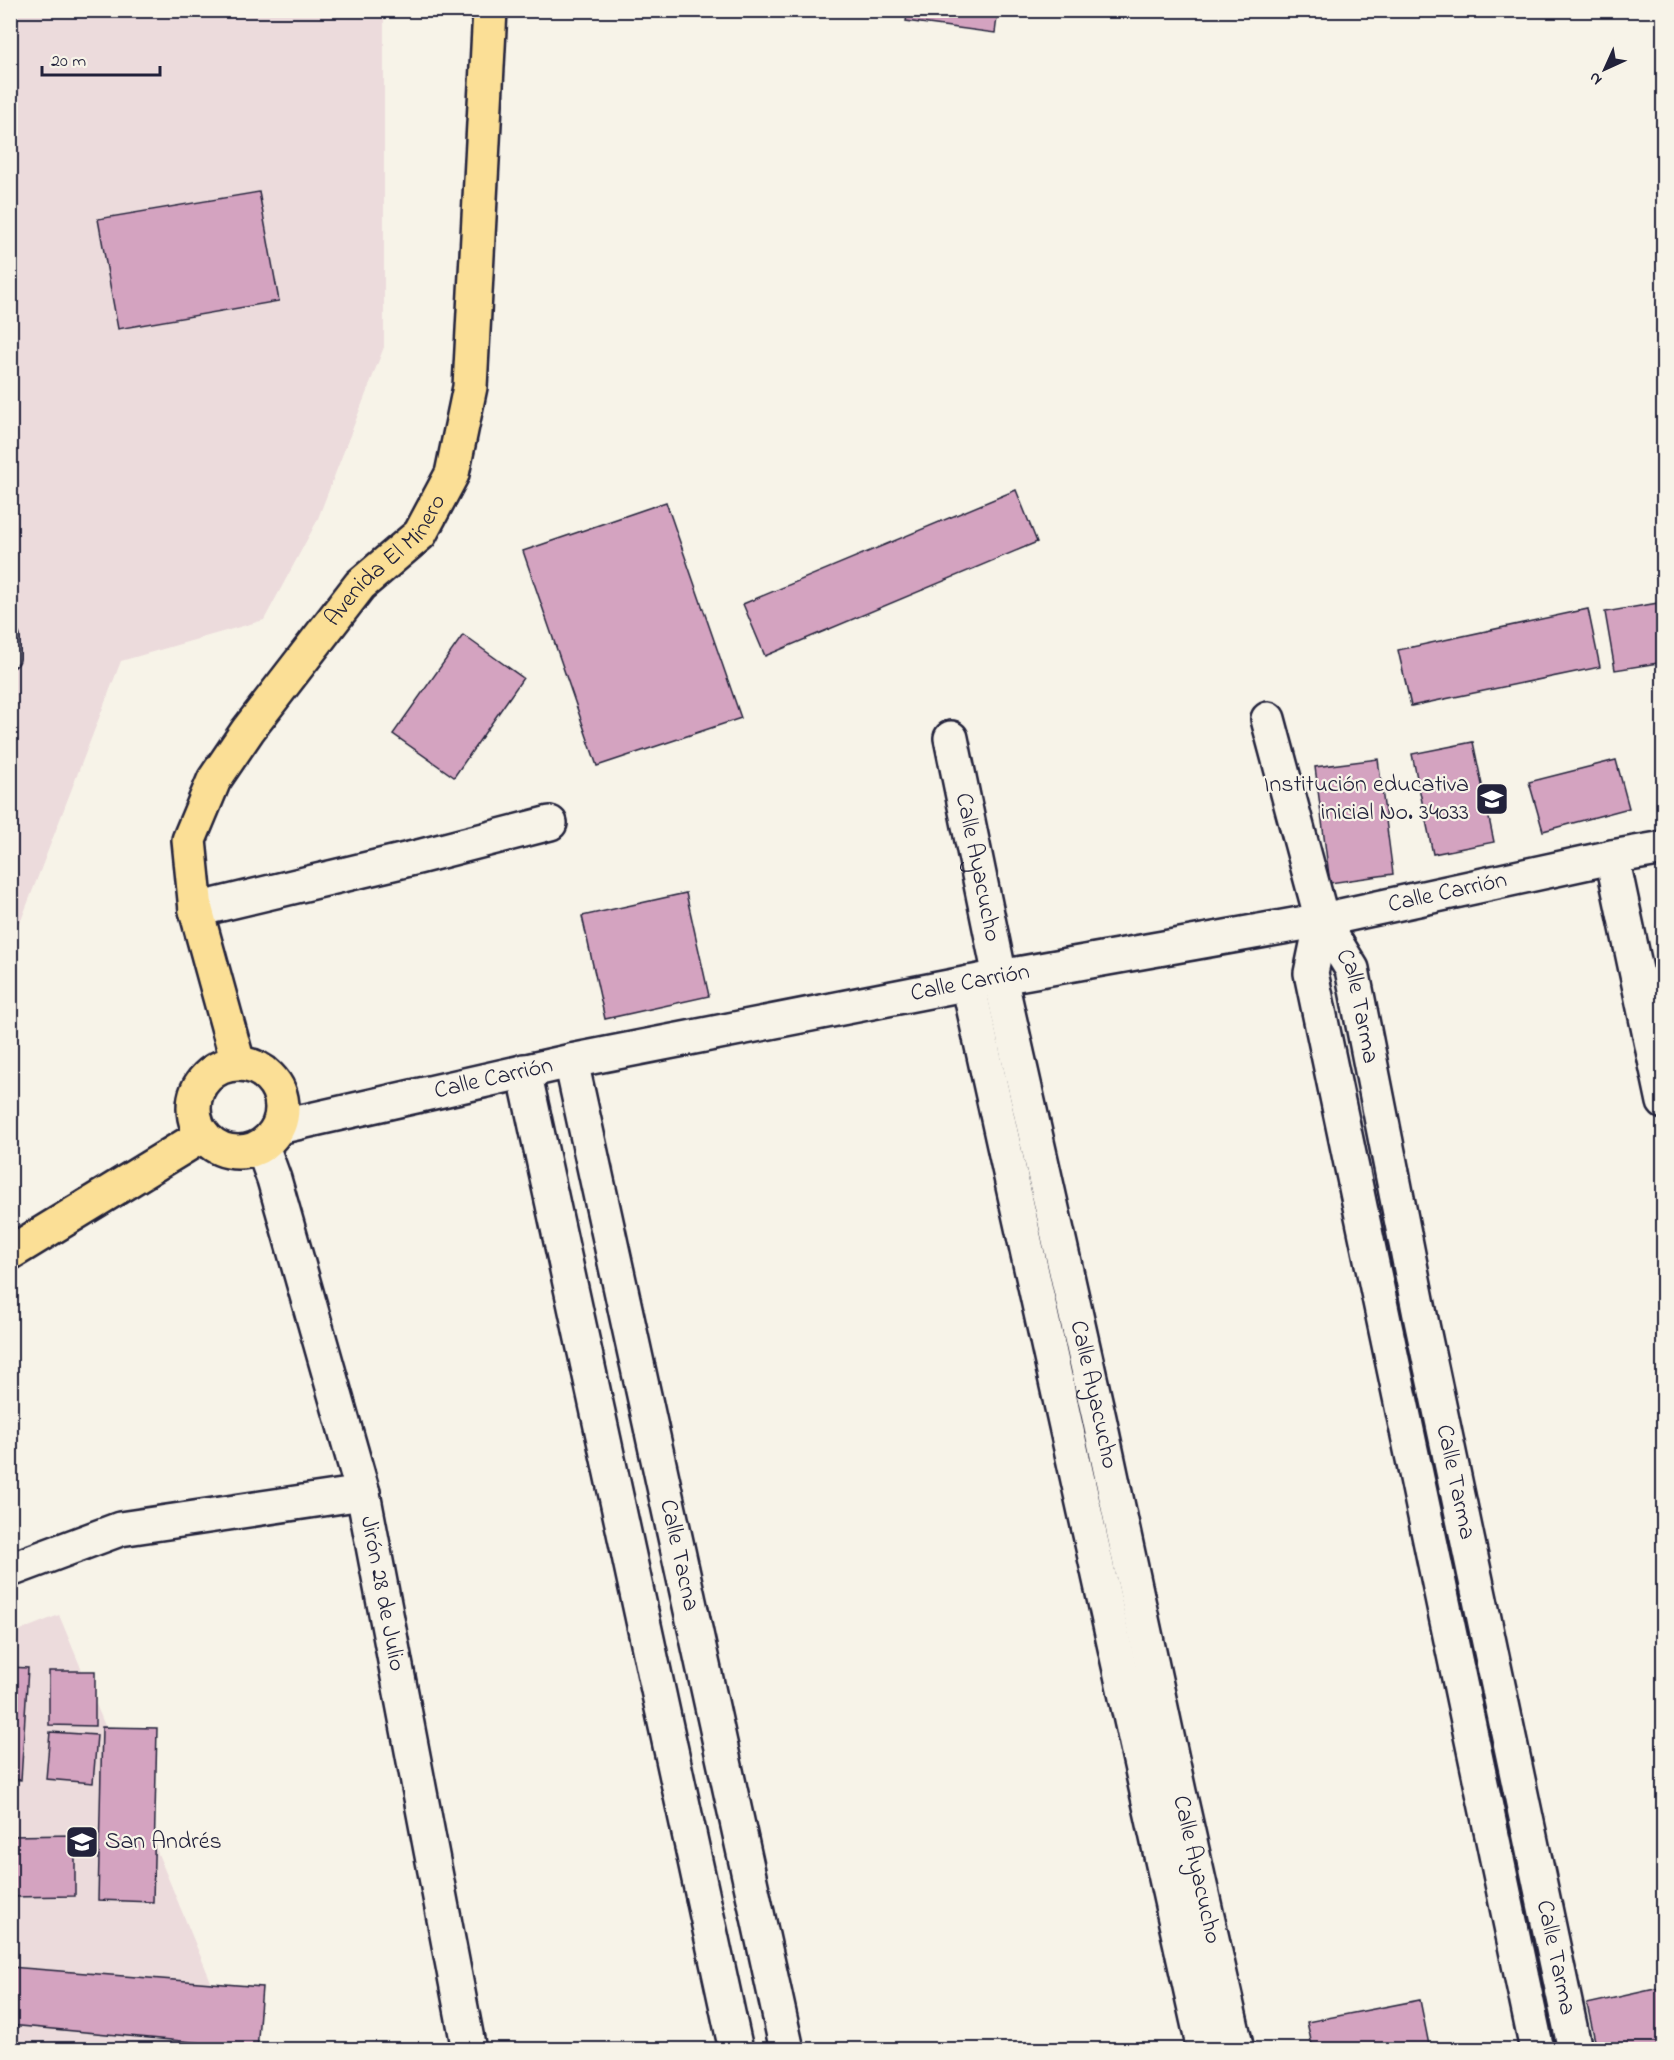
<svg xmlns="http://www.w3.org/2000/svg" width="1674" height="2060" font-family="'Indie Flower',sans-serif">
  <style>
    .built { fill: #ecdbdc }
    .building { fill: #d4a3c0; stroke: #22223b; stroke-width: 1.5 }
    .lines { fill: none; stroke-linecap: round; stroke-linejoin: round }
    .lane-casing { stroke: #22223b; stroke-width: 22 }
    .street-casing { stroke: #22223b; stroke-width: 38 }
    .secondary-casing { stroke: #22223b; stroke-width: 38 }
    .primary-casing { stroke: #22223b; stroke-width: 38 }
    .lane { stroke: #f7f3e8; stroke-width: 18 }
    .street { stroke: #f7f3e8; stroke-width: 33 }
    .secondary { stroke: #f7f3e8; stroke-width: 33 }
    .primary { stroke: #fbdf96; stroke-width: 33 }
    .labels { text-anchor: middle; dominant-baseline: central; stroke-width: 4.5; stroke-linejoin: round; paint-order: stroke }
    .street-label { font-size: 24px; fill: #22223b; stroke: #f7f3e8 }
    .poi-label { font-size: 24px; fill: #22223b; stroke: #f7f3e8; text-anchor: end }
  </style>
  <rect width="100%" height="100%" fill="#f7f3e8"/>
  <filter id="ink" filterUnits="userSpaceOnUse"><feTurbulence type="fractalNoise" baseFrequency=".0167" numOctaves="2"/><feDisplacementMap in="SourceGraphic" scale="12" xChannelSelector="R" yChannelSelector="G"/><feConvolveMatrix kernelMatrix="1 2 1 2 8 2 1 2 1" color-interpolation-filters="sRGB"/></filter>
  <g filter="url(#ink)">
    <g class="built">
      <path d="M11,11h373v336l-67,174 -53,99 -143,41 -99,257 -11,15z"/>
      <path d="M59,1615l180,434 -228,1v-416z"/>
    </g>
    <g class="building">
      <path d="M908,10h90l-3,23 -89,-12z"/>
      <path d="M259,192l20,109 -161,28 -20,-110z"/>
      <path d="M1016,490l21,52 -272,114 -22,-52z"/>
      <path d="M666,502l75,216 -144,48 -74,-215z"/>
      <path d="M1664,602v60l-49,8 -10,-58z"/>
      <path d="M1588,609l12,58 -189,39 -13,-56z"/>
      <path d="M463,635l60,43 -69,99 -61,-43z"/>
      <path d="M1473,742l21,100 -61,12 -21,-100z"/>
      <path d="M1378,759l15,115 -63,9 -15,-116z"/>
      <path d="M1616,760l13,48 -86,23 -14,-49z"/>
      <path d="M686,893l23,103 -104,23 -23,-103z"/>
      <path d="M10,1667l18,1 -7,112 -11,-1z"/>
      <path d="M49,1671h46v55l-46,-1z"/>
      <path d="M102,1727l55,1 -4,174 -55,-2z"/>
      <path d="M50,1732l47,3 -4,48 -47,-4z"/>
      <path d="M75,1835v61l-65,1v-61z"/>
      <path d="M10,1967l252,20 -5,63h-55l1,-7 -193,-18z"/>
      <path d="M1664,1987v60l-11,3h-56l-10,-46z"/>
      <path d="M1420,2000l10,50h-117l-6,-28z"/>
    </g>
    <g class="lines">
      <defs>
        <path id="lane" d="M10,638v20"/>
        <g id="street">
          <path id="s1" d="M1268,719l54,201 30,49 68,346 155,735"/>
          <path id="s2" d="M951,738l49,239 99,441 80,374 58,258"/>
          <path d="M1612,857l52,245"/>
          <path d="M196,910l222,-53 132,-34"/>
          <path d="M1322,920l-11,53 226,1077"/>
          <path d="M968,983l236,1067"/>
          <path id="s3" d="M571,1061l216,989"/>
          <path d="M524,1071l212,979"/>
          <path id="s4" d="M279,1127l292,-66 429,-84 322,-57 290,-63 52,-9"/>
          <path d="M10,1570l110,-41 243,-36"/>
        </g>
        <g id="secondary">
          <path id="s5" d="M262,1146l12,33 89,314 106,557"/>
        </g>
        <g id="primary">
          <path id="s6" d="M238,1063l-42,-153 -7,-70 25,-60 34,-50 112,-145 60,-51 32,-60 18,-87 20,-377"/>
          <circle cx="238" cy="1108" r="44"/>
          <path d="M10,1253l193,-118"/>
        </g>
      </defs>
      <use href="#lane" class="lane-casing"/>
      <use href="#street" class="street-casing"/>
      <use href="#secondary" class="secondary-casing"/>
      <use href="#primary" class="primary-casing"/>
      <use href="#lane" class="lane"/>
      <use href="#street" class="street"/>
      <use href="#secondary" class="secondary"/>
      <use href="#primary" class="primary"/>
    </g>
  </g>
  <defs>
    <symbol id="school-square" viewBox="-11 -11 22 22"><rect x="-9" y="-9" width="18" height="18" rx="4" fill="#22223b" stroke="#f7f3e8"/><path d="M0-5L7-2L0 1L-7-2ZM-4 1L0 2.5L4 1V4Q0 6-4 4Z" fill="#fff"/></symbol>
  </defs>
  <g fill-rule="evenodd">
    <use href="#school-square" x="1473" y="780" width="38" height="38"/>
    <use href="#school-square" x="63" y="1823" width="38" height="38"/>
  </g>
  <g class="labels">
    <g class="street-label">
      <text stroke="none"><textPath href="#s6" startOffset="574">Avenida El Minero</textPath></text>
      <text stroke="none"><textPath href="#s2" startOffset="132">Calle Ayacucho</textPath></text>
      <text stroke="none"><textPath href="#s4" startOffset="1192">Calle Carrión</textPath></text>
      <text stroke="none"><textPath href="#s4" startOffset="706">Calle Carrión</textPath></text>
      <text stroke="none"><textPath href="#s1" startOffset="303">Calle Tarma</textPath></text>
      <text stroke="none"><textPath href="#s4" startOffset="220">Calle Carrión</textPath></text>
      <text stroke="none"><textPath href="#s2" startOffset="672">Calle Ayacucho</textPath></text>
      <text stroke="none"><textPath href="#s1" startOffset="789">Calle Tarma</textPath></text>
      <text stroke="none"><textPath href="#s3" startOffset="506">Calle Tacna</textPath></text>
      <text stroke="none"><textPath href="#s5" startOffset="464">Jirón 28 de Julio</textPath></text>
      <text stroke="none"><textPath href="#s2" startOffset="1158">Calle Ayacucho</textPath></text>
      <text stroke="none"><textPath href="#s1" startOffset="1275">Calle Tarma</textPath></text>
    </g>
    <g class="poi-label">
      <text x="1469" y="785">Institución educativa<tspan x="1469" dy="28">inicial No. 34033</tspan></text>
      <text x="105" y="1842" text-anchor="start">San Andrés</text>
    </g>
  </g>
  <rect width="1674" height="2060" fill="none" stroke="#f7f3e8" stroke-width="36"/>
  <rect x="18" y="18" width="1638" height="2024" fill="none" stroke="#22223b" stroke-width="2" filter="url(#ink)"/>
  <g transform="translate(1605 69) rotate(225)" stroke="#f7f3e8" stroke-width="4.5" paint-order="stroke">
  <path d="M0-4.5L10 22L0 15L-10 22Z" fill="#22223b"/>
  <text y="-9" font-size="16" font-weight="bold" text-anchor="middle" fill="#22223b">N</text>
  </g>
  <path d="M42 66v9h118v-9" fill="none" stroke="#22223b" stroke-width="3"/>
  <text x="51" y="66" font-size="18" fill="#22223b" stroke="#f7f3e8" stroke-width="4.5" paint-order="stroke">20 m</text>
</svg>
